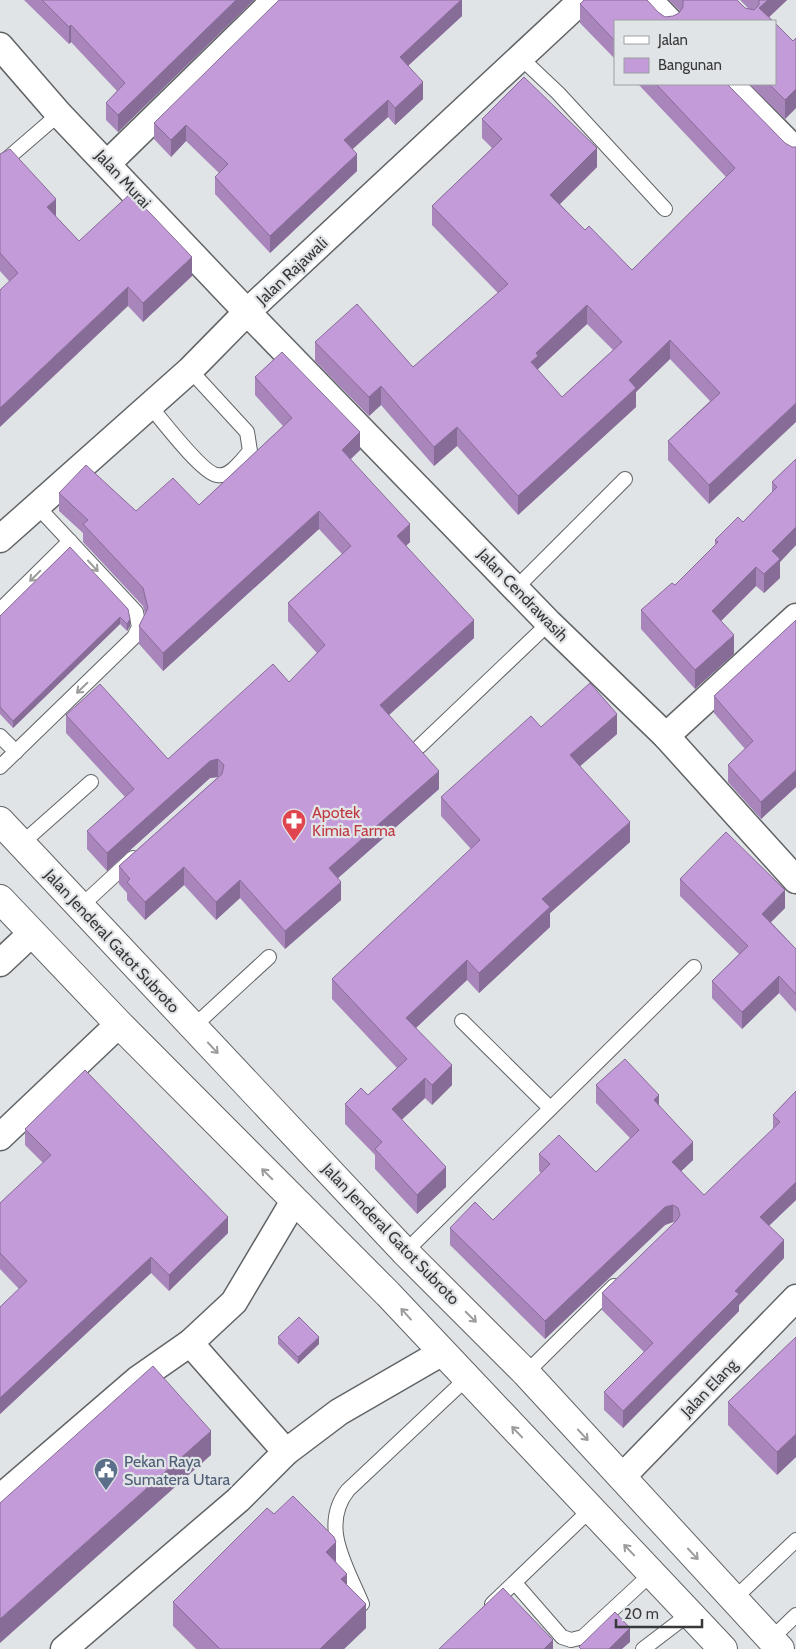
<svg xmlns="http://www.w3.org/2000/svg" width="796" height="1649" font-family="Cabin,sans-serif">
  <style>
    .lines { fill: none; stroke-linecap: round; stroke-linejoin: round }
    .service-casing { stroke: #616466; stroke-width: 16 }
    .minor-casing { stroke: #616466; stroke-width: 29 }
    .primary-casing { stroke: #616466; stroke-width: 30 }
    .service { stroke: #fff; stroke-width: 14 }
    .minor { stroke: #fff; stroke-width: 26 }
    .primary { stroke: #fff; stroke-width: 28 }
    .wall { fill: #a885bb; fill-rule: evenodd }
    .shaded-wall { fill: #886c98 }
    .building { fill: #c39bd9; stroke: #886c98; fill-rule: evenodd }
    .oneway { stroke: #9c9c9c }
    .labels { text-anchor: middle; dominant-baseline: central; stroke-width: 4.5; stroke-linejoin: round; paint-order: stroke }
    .street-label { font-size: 16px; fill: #38393a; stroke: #e1e4e7 }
    .health-label { font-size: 16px; fill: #be3a42; stroke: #e1e4e7; text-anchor: start }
    .service-label { font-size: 16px; fill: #4e5e75; stroke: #e1e4e7; text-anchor: start }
  </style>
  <rect width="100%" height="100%" fill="#e1e4e7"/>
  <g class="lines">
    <defs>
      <g id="service">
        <path d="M521,58l37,35 107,116"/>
        <path d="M0,165l59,-51"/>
        <path d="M150,406c11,13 52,67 67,69 13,3 25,-15 33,-24l-3,-19 -57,-62"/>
        <path d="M516,588l109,-109"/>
        <path d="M0,610l70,-69"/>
        <path d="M0,736l16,16"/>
        <path d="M420,746l129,-123"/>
        <path d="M0,767l134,-130 5,-10 -3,-15 -100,-107"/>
        <path d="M21,844l70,-62"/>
        <path d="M80,907l53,-49"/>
        <path d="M462,1021l88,87"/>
        <path d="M193,1027l76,-70"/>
        <path d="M405,1252l289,-285"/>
        <path d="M526,1373l88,-87"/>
        <path d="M515,1583l47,54 9,3 12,-3 68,-63"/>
        <path d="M734,1599l62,-59"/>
        <path d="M362,1604c-15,-37 -43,-78 -14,-114l118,-111"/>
        <path d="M492,1604l98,-94"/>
        <path d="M771,1639l25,-24"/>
        <path d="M643,1649l46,-35"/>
      </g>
      <g id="minor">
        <path d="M649,0l20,21"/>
        <path d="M0,46l59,68 188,198 302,311 117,113 130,144"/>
        <path d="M730,84l66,67"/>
        <path d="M108,163l167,-163"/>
        <path d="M0,539l190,-169 57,-58 335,-312"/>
        <path d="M666,736l130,-119"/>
        <path d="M0,963l32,-30"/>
        <path d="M0,1137l119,-113"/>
        <path d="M190,1343l96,109"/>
        <path d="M622,1477l174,-179"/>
        <path d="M0,1498l137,-118 53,-37 44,-41 60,-101"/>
        <path d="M64,1649l174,-149 48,-48 53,-40 102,-59"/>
      </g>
      <g id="primary">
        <path d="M0,821l405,431 121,121 254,276"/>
        <path d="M0,899l119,125 269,270 335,355"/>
      </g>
    </defs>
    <use href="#service" class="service-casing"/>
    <use href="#minor" class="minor-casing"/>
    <use href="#primary" class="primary-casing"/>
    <use href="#service" class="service"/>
    <use href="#minor" class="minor"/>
    <use href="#primary" class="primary"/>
  </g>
  <g class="wall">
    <path d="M24,0h230l-136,132 -12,-12v-17l11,-12 -46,-49 -2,2z"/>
    <path d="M462,0v16l-54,50 15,33 -28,26 -7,-8 -36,32 5,22 -87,82 -55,-59v-17l4,-4 -33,-32 -15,16 -17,-18v-16z"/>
    <path d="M669,0h68l8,8 5,2 -10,-10h47l-18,17 -154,4v38l-35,-36v-19l78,8 7,5 8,-1 6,-3 1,-2z"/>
    <path d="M796,38v70l-11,11 -36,-35h26l18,-43z"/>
    <path d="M638,84h89l58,59 -76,361 -41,-44v-19l42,-40 -40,-42 -34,33v15l-118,108 -61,-69 -23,20 -53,-61 -12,11 -54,-55v-19l98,25 85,-74 -66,-68v-19l60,-58 -10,-10v-19l115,48 -37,37 25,26 47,40 94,-93zM587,324l26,26 -51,47 -24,-26v-2z"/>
    <path d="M0,154l56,63 23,24 113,35 -49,46 -15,-16 -119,-25 -9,-10z"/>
    <path d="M255,377l105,73 -9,9 59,83 -4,4 68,92 -85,77 50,74 -101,89 3,22 -56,49 -45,-51 -24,22 -32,-35 -39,35 -18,-20v-7l-8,-9v-18l99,-89 -8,1 -103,93 -20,-22v-18l38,-34 -59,-64v-18l102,44 121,-77 28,-29 -29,-32v-18l54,-49 -23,-25 -156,142 -24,-27v-18l6,-12 -2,-8 -60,-64v-9l-24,-22v-18l77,18 63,-6 84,-79 -28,-31z"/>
    <path d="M796,459v86l-16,17v16l-16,15 -8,-7 -35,35 13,33 -39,35 -54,-60v-19l34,-25 40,-40v-5l28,-18 29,-30v-10z"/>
    <path d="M70,547l60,79 -3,5 -7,-7 -107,104 -13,-14v-98z"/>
    <path d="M796,620v167l-35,32 -33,-37v-17l17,-16 -31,-36v-17z"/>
    <path d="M541,727l76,7 -37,32 50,76 -80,71v14l-71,66 -12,-13 -51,48 36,57 -20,20 -7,-7 -24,22 45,67 -29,27 -42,-45v-14l-30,-31v-20l23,-9 29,-27 -65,-69v-20l139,-130 -30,-33v-19z"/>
    <path d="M680,879l105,29 -14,14 25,27v63l-17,-19 -37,36 -30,-31v-17l27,-27 -59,-58z"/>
    <path d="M596,1085l63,21 34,54 -12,11 23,24 69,-66v-14l23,-24v109l-27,26 15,32 -45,47v6l-116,117 -19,-18v-18l40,-40 -42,-42v-17l72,-70 -1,-1 -8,3 -120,114 -95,-94v-17l43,-8 48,-47 -2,-2v-17l57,18 34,-34 -34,-35z"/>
    <path d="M25,1129l203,104 -59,58 -18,-18 -151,141v-107l19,-18 -19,-20v-66l43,-40 -18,-18z"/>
    <path d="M278,1337l41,7 -21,20 -20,-20z"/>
    <path d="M796,1337v120l-19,18 -49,-50v-23z"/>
    <path d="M274,1514l62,48 11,24 19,42 -22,21h-148l-23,-23v-24z"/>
  </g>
  <g class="shaded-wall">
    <path d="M236,0h18l-136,132v-17z"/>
    <path d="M461,0h1v16l-62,57v-16z"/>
    <path d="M768,0h19l-22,21 -6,-13z"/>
    <path d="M71,25v17l-2,2v-17z"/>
    <path d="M423,82v17l-28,26v-17z"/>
    <path d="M796,89v19l-11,11v-19z"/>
    <path d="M388,100v17l-44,40v-17z"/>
    <path d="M186,125v16l-15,16v-17z"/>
    <path d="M597,148v19l-47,47v-19z"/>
    <path d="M357,154v17l-87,82v-17z"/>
    <path d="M56,199v19l-9,-11z"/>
    <path d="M192,257v19l-49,46v-19z"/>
    <path d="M128,287v19l-128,121v-19z"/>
    <path d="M587,305v19l-49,45v6l-7,-13 5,-9z"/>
    <path d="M670,340v19l-34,33v15l-118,108v-19l111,-116z"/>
    <path d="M381,386v19l-12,11v-19z"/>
    <path d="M796,403v19l-87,82v-19z"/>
    <path d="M457,427v19l-23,20v-19z"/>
    <path d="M360,432v18l-18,17v-17z"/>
    <path d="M319,511v18l-156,142v-18z"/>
    <path d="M410,524v18l-13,12v-18z"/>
    <path d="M796,527v18l-16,17v16l-16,15v-19l8,-23z"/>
    <path d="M756,567v19l-44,44v-19z"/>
    <path d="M120,617v7l-107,104v-7z"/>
    <path d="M130,619v7l-3,5v-7z"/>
    <path d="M474,620v18l-94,85v-18z"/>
    <path d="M734,635v19l-39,35v-19z"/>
    <path d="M617,714v20l-47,41v-20z"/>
    <path d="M218,759v18l-8,1 -103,93v-18l103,-92z"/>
    <path d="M796,770v17l-35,32v-17z"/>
    <path d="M439,771v18l-110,97v-18z"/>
    <path d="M630,822v20l-80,71v14l-71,66v-20l63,-74z"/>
    <path d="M184,867v18l-39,35v-18z"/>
    <path d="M240,880v18l-24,22v-18z"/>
    <path d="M341,882v18l-56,49v-18z"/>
    <path d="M785,890v18l-23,23v-17z"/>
    <path d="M467,960v20l-61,57v-19z"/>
    <path d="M779,976v17l-37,36v-17z"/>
    <path d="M452,1065v20l-20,20v-20z"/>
    <path d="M425,1078v20l-33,31v-20z"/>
    <path d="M659,1095v17l-5,-12z"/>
    <path d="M693,1142v18l-21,20v-18z"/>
    <path d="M446,1167v20l-29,27v-19z"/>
    <path d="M796,1182v18l-36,34v-17z"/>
    <path d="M673,1205v17l-8,3 -120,114v-18l120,-114z"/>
    <path d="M228,1217v16l-59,58v-16z"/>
    <path d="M784,1240v18l-45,47v6l-116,117v-17l112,-120z"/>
    <path d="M151,1257v16l-151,141v-16z"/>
    <path d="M319,1337v7l-21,20v-7z"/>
    <path d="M211,1431v24l-211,188v-24z"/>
    <path d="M796,1434v23l-19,18v-23z"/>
    <path d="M336,1542v24l-10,-14z"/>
    <path d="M347,1574v24l-6,-19z"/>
    <path d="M366,1604v24l-22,21h-24z"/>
    <path d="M630,1628v14l-8,7h-13z"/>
    <path d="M553,1640v9h-9z"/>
  </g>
  <g class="building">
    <path d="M42,0h194l-118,115 -12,-12 19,-20 -54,-58 -2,2z"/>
    <path d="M279,0h182l-61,57 23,25 -28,26 -7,-8 -44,40 13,14 -87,82 -55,-59 13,-13 -42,-39 -15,15 -17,-17z"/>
    <path d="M584,0h63l11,12 7,5 8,-1 6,-3 4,-6v-7h54l8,8 9,2 5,-5v-5h9l-9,8 14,13h-158v20l-35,-37z"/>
    <path d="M775,23l18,18 3,-3v51l-11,11 -16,-16h6z"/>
    <path d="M524,77l73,71 -47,47 35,35 4,-4 43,44 103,-102 -79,-84h71l58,59 7,4h4v256l-87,82 -41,-44 52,-48 -50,-53 -41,40 7,8 -118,108 -61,-69 -23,20 -53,-61 -12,11 -54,-55 42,-38 56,63 95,-83 -76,-78 70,-67 -20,-20zM587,305l35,37 -60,55 -31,-35 7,-6 -2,-3z"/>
    <path d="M10,149l46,50 -9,8 32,34 52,-48 61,64 -49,46 -15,-16 -128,121v-118l18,-17 -18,-20v-99z"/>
    <path d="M282,352l78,80 -18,18 68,74 -13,12 77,84 -94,85 59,66 -110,97 12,14 -56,49 -45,-51 -24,22 -32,-35 -39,35 -18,-20 3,-3 -11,-13 103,-92 2,-9 -6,-6 -8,2 -103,92 -20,-22 47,-42 -68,-74 34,-31 68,75 105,-95 16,18 36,-37 -37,-42 63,-57 -32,-35 -156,142 -24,-27 9,-18 -5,-20 -60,-64 5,-4 -29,-27 27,-28 50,46 37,-33 26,27 93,-87 -37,-41z"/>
    <path d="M796,459v68l-24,24 8,8 -16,15 -8,-7 -44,44 22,24 -39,35 -54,-60 31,-27 3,2 43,-43 -3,-2 23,-23 5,5 34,-35 -5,-5z"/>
    <path d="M70,547l58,62 2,10 -3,5 -7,-7 -107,104 -13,-14v-91z"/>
    <path d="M796,620v150l-35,32 -33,-37 25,-24 -39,-45z"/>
    <path d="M590,683l27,31 -47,41 60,67 -88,77 8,8 -71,66 -12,-13 -61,58 46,47 -20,20 -7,-7 -33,31 54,58 -29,28 -42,-46 7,-7 -37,-38 16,-16 7,7 39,-36 -75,-80 148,-139 -39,-43 90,-81 10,11z"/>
    <path d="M726,832l59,58 -23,24 34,35v45l-17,-18 -37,36 -30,-31 36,-35 -68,-67z"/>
    <path d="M625,1059l34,36 -5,5 39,42 -21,20 32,33 76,-73 -7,-7 23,-24v91l-36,35 24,23 -49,51 4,3 -116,117 -19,-19 49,-49 -51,-50 75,-73 3,-5 -2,-7 -5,-3 -8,2 -120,114 -95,-93 25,-26 18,18 57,-56 -11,-10 20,-19 37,37 43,-42 -43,-45z"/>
    <path d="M85,1070l143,147 -59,58 -18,-18 -151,141v-91l27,-26 -27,-28v-50l51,-48 -26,-26z"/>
    <path d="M299,1317l20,20 -21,20 -20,-20z"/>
    <path d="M796,1337v97l-19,18 -49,-50z"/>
    <path d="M153,1366l58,65 -211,188v-116z"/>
    <path d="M293,1496l41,41 2,5 -10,10 21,22 -6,5 25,25 -46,45h-100l-47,-47 94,-94 7,6z"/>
    <path d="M503,1588l50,52 -9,9h-105z"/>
    <path d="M615,1612l15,16 -21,21h-28l-2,-2z"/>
  </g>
  <defs><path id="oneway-shaft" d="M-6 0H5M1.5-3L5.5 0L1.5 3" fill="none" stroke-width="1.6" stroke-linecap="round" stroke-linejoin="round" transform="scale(1.25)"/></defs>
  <g class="oneway">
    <use href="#oneway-shaft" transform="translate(93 566) rotate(47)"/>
    <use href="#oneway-shaft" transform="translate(35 576) rotate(135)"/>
    <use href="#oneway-shaft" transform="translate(82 688) rotate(136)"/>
    <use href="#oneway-shaft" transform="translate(213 1048) rotate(47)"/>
    <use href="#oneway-shaft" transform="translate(267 1174) rotate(-135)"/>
    <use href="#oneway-shaft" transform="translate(406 1314) rotate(-132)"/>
    <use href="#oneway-shaft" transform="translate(471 1317) rotate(45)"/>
    <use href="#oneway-shaft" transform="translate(517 1432) rotate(-134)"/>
    <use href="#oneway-shaft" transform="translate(583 1435) rotate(47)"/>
    <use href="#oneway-shaft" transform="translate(629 1550) rotate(-134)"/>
    <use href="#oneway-shaft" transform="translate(693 1554) rotate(47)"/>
  </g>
  <defs>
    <symbol id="pharmacy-pin" viewBox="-11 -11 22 30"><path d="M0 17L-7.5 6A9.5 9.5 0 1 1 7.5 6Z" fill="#e0444e" stroke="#e1e4e7"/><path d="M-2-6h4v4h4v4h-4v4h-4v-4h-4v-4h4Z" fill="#fff"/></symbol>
    <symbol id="civic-pin" viewBox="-11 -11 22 30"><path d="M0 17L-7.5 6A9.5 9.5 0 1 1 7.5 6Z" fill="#5c6f8a" stroke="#e1e4e7"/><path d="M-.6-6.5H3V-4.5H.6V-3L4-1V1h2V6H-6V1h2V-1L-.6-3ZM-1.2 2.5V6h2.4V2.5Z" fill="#fff"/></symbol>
  </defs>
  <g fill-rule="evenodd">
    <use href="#pharmacy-pin" x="280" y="807" width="28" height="38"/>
    <use href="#civic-pin" x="92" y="1456" width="28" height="38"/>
  </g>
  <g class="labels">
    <g class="street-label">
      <text transform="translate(123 179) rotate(47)">Jalan Murai</text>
      <text transform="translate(292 271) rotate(-43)">Jalan Rajawali</text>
      <text transform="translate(523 595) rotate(46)">Jalan Cendrawasih</text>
      <text transform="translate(112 941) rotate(47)">Jalan Jenderal Gatot Subroto</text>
      <text transform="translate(391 1234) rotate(46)">Jalan Jenderal Gatot Subroto</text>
      <text transform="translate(709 1388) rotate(-46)">Jalan Elang</text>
    </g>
    <g class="health-label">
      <text x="312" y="812">Apotek<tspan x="312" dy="18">Kimia Farma</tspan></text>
    </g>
    <g class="service-label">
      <text x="124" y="1461">Pekan Raya<tspan x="124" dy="18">Sumatera Utara</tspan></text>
    </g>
  </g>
  <rect x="614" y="20" width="162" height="65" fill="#e1e4e7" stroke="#9da0a2"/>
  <rect x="624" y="36" width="25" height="8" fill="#ffffff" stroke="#9da0a2"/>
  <text x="658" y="45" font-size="15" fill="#38393a">Jalan</text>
  <rect x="624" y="58" width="25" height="15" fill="#c39bd9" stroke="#9da0a2"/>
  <text x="658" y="70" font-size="15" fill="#38393a">Bangunan</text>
  <path d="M616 1619v8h86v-8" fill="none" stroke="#38393a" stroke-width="2.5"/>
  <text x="624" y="1619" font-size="15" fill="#38393a" stroke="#e1e4e7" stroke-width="4" paint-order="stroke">20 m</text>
</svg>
